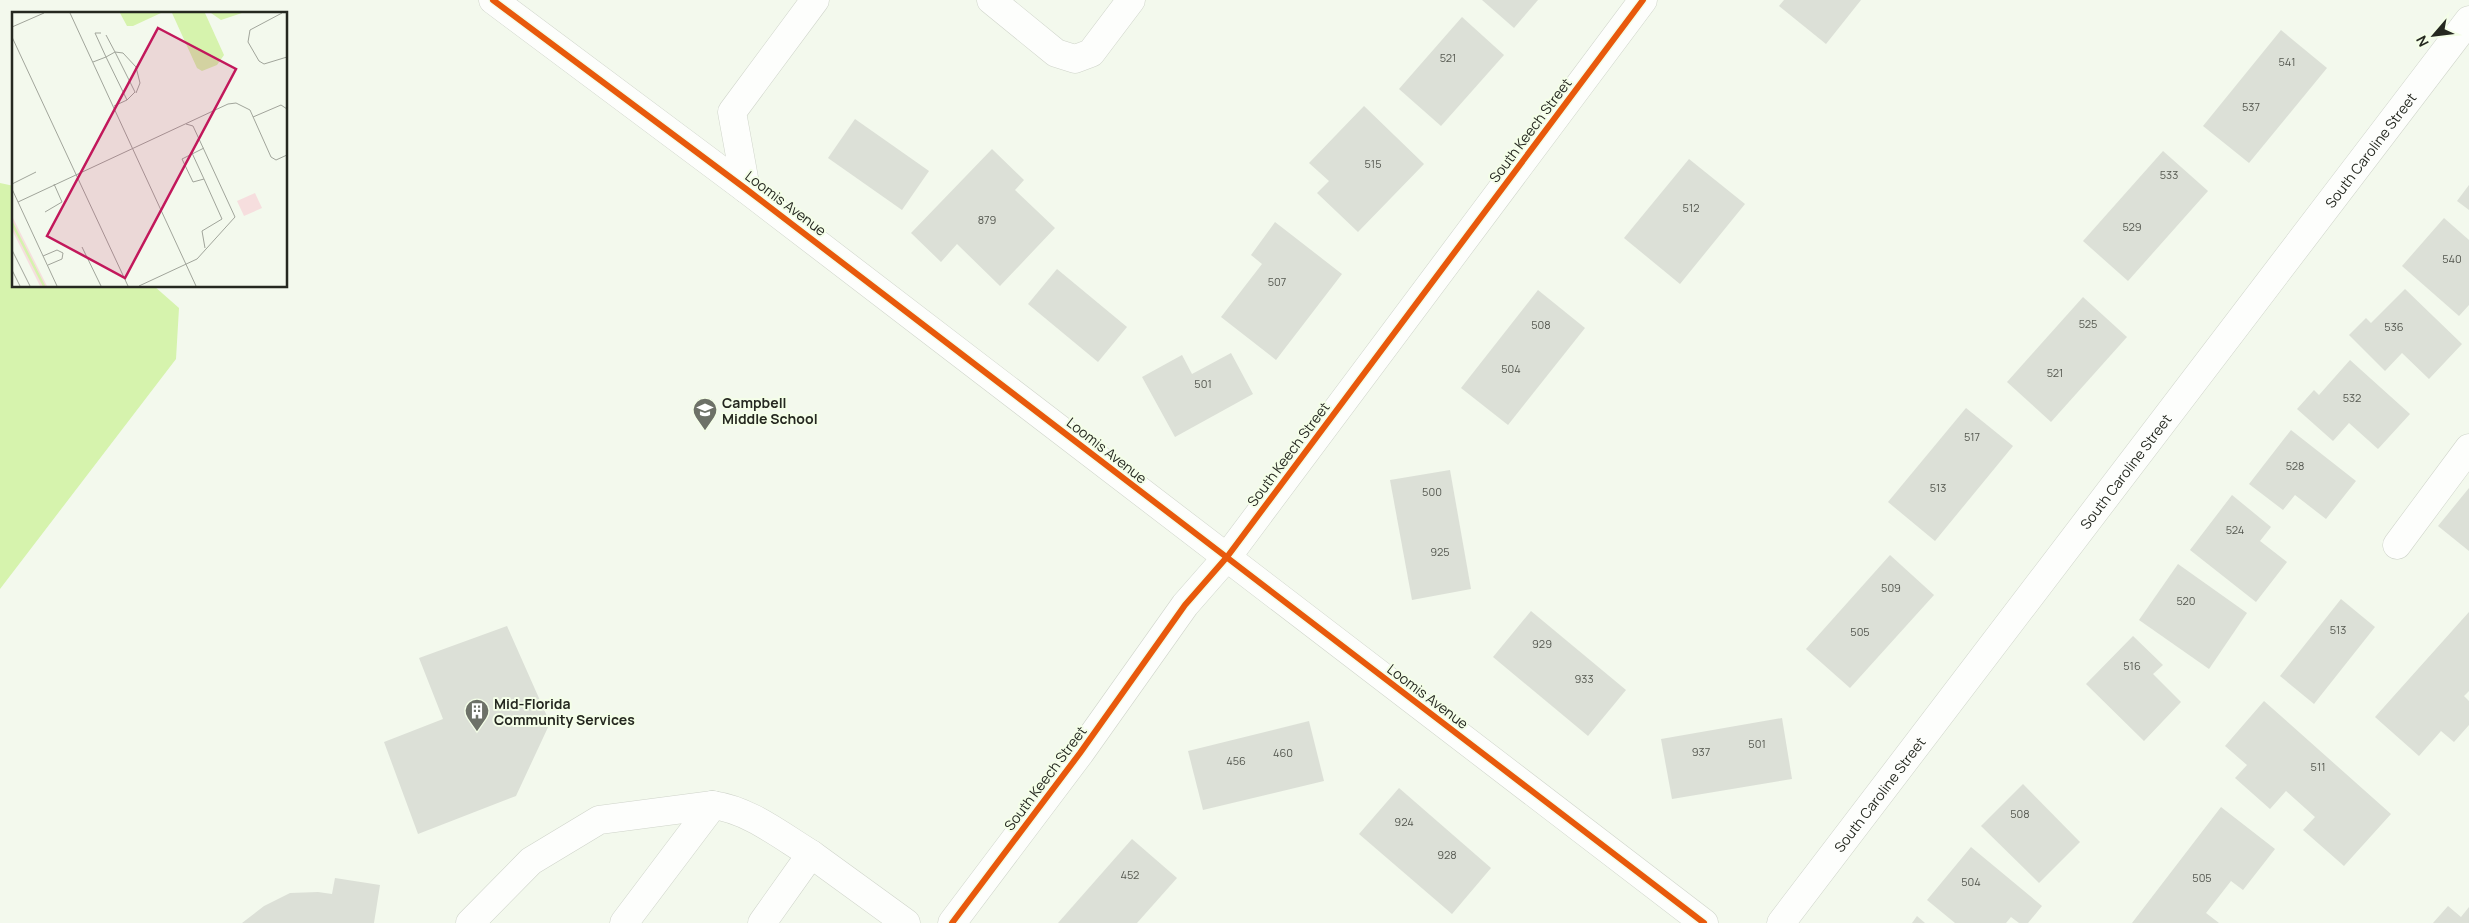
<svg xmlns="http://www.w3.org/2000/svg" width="2469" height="923" font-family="Manrope,sans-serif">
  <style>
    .water { fill: #d6f3ad }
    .building { fill: #dce0d7 }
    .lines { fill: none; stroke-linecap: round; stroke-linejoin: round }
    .minor-casing { stroke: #cfd4ca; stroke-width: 29 }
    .minor { stroke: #fdfefc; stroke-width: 28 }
    .cycleway-casing { stroke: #f4fee8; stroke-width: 9 }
    .cycleway { stroke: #e8590c; stroke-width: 6 }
    .labels { text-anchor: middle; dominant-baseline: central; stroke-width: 4; stroke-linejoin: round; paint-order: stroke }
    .number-label { font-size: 11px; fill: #555850 }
    .street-label { font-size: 14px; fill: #252820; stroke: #f4fee8 }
    .poi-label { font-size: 14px; font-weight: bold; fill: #252820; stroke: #f4fee8; text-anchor: start }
    .inset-river { fill: none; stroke: #d6f3ad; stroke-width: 2.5 }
    .inset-road { fill: none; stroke: #a1a59b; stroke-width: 1 }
    .view { fill: #c2185b; fill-opacity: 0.15; stroke: #c2185b; stroke-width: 2.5 }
    .inset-edge { fill: none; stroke: #252820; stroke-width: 2.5 }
  </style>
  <rect width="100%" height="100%" fill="#f3f9ed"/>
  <path class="water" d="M0,183l14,3v100h140l25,22 -3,51 -176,230z"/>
  <g class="building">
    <path d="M1482,0h56l-24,28z"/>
    <path d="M1784,0h77l-35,44 -47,-38z"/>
    <path d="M1462,17l42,38 -63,71 -42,-37z"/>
    <path d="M2281,30l46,38 -78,95 -46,-37z"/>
    <path d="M1364,106l60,58 -66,68 -41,-39 12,-12 -20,-18z"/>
    <path d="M855,119l74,52 -27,39 -74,-52z"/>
    <path d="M992,149l32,31 -9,10 40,38 -55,58 -43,-42 -16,18 -30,-29z"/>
    <path d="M2163,151l45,40 -80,90 -45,-40z"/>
    <path d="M1689,159l56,45 -65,80 -56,-46z"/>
    <path d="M2469,185v25l-12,-9z"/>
    <path d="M2444,218l25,22v65l-10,11 -57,-50z"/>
    <path d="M1275,222l67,52 -66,86 -55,-43 41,-53 -11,-9z"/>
    <path d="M1057,269l70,58 -29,35 -70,-58z"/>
    <path d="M2405,289l57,55 -33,35 -27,-26 -17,18 -36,-36 17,-17 5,5z"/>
    <path d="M1538,290l47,38 -77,97 -47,-37z"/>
    <path d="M2083,297l44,40 -76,85 -44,-40z"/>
    <path d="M1231,353l22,41 -78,43 -33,-60 40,-22 10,19z"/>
    <path d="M2350,360l60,54 -32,35 -29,-26 -16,18 -36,-32 17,-19 5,5z"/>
    <path d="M1966,408l47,38 -78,95 -47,-39z"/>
    <path d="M2291,430l65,51 -30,38 -31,-24 -12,15 -34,-26z"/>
    <path d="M1450,470l21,119 -59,11 -22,-120z"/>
    <path d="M2469,488v63l-31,-25z"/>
    <path d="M2232,495l39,32 -11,14 27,21 -31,40 -66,-52z"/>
    <path d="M1890,555l44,40 -84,93 -44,-39z"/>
    <path d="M2178,564l69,49 -38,56 -70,-49z"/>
    <path d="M2341,599l34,28 -61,77 -34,-28z"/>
    <path d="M1531,611l95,79 -38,46 -95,-79z"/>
    <path d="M2469,612v79l-5,5 5,5v24l-15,17 -13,-11 -22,25 -44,-39z"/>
    <path d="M507,626l43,97 -34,73 -98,38 -34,-92 59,-23 -24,-61z"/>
    <path d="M2133,636l30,29 -10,9 28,28 -37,39 -58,-57z"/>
    <path d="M2264,701l127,113 -47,52 -41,-36 12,-13 -29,-26 -16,18 -35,-31 12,-13 -22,-19z"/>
    <path d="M1782,718l10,61 -120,20 -11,-60z"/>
    <path d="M1309,721l15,60 -121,29 -15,-59z"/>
    <path d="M2023,784l57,58 -41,41 -58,-57z"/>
    <path d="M1399,788l92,80 -39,46 -93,-80z"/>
    <path d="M2221,807l54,42 -32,41 -12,-9 -25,32 13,10h-87z"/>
    <path d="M1132,839l45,39 -40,45h-79z"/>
    <path d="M1971,847l71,59 -14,17h-9l-8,-6 -5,6h-51l-28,-23z"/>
    <path d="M335,878l45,7 -6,38h-132l22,-17 26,-13 28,-1 14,2z"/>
    <path d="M2448,906l13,11 8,-10v16h-36z"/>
    <path d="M1917,916l8,7h-13z"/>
  </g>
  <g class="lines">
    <defs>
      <g id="minor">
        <path d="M493,0l253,189 958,734"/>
        <path d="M991,0l65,53 19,6 16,-6 40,-53"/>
        <path d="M746,189l-14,-77 83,-112"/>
        <path d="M2397,545l72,-97"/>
        <path d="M470,923l61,-62 68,-41 114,-15"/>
        <path d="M624,923l89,-118c36,5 67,30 98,49"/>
        <path d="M762,923l49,-69 95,69"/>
        <path d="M952,923l128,-170 105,-148 42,-48 416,-557"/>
        <path id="s1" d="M1781,923l688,-903"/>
      </g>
    </defs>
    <use href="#minor" class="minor-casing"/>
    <use href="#minor" class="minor"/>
    <defs>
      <g id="cycleway">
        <path d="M493,0l253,189 958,734"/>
        <path d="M952,923l128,-170 105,-148 42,-48 416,-557"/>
      </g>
    </defs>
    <use href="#cycleway" class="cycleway-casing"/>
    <use href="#cycleway" class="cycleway"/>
  </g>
  <defs>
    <symbol id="school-pin" viewBox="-11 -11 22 30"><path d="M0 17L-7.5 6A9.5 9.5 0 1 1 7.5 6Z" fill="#6d7168" stroke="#f4fee8"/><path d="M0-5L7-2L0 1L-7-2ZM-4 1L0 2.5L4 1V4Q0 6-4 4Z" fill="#fff"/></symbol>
    <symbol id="building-pin" viewBox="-11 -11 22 30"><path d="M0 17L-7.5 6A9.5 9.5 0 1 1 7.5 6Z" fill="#6d7168" stroke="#f4fee8"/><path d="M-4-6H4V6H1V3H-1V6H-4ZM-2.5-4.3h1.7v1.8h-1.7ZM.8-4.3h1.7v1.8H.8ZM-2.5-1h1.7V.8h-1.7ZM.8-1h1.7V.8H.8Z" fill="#fff"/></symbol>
  </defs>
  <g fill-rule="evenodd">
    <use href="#school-pin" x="691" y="396" width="28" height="38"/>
    <use href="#building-pin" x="463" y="697" width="28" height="38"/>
  </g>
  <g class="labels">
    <g class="number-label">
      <text x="1448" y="57">521</text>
      <text x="2287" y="61">541</text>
      <text x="2251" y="106">537</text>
      <text x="1373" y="163">515</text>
      <text x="2169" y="174">533</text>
      <text x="1691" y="207">512</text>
      <text x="987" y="219">879</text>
      <text x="2132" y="226">529</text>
      <text x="2452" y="258">540</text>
      <text x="1277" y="281">507</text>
      <text x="2088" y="323">525</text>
      <text x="1541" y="324">508</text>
      <text x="2394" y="326">536</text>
      <text x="1511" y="368">504</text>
      <text x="2055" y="372">521</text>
      <text x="1203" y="383">501</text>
      <text x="2352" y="397">532</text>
      <text x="1972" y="436">517</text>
      <text x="2295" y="465">528</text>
      <text x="1938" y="487">513</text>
      <text x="1432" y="491">500</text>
      <text x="2235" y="529">524</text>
      <text x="1440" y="551">925</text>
      <text x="1891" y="587">509</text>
      <text x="2186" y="600">520</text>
      <text x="2338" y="629">513</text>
      <text x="1860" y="631">505</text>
      <text x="1542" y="643">929</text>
      <text x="2132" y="665">516</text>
      <text x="1584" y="678">933</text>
      <text x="1757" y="743">501</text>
      <text x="1701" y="751">937</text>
      <text x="1283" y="752">460</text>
      <text x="1236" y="760">456</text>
      <text x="2318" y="766">511</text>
      <text x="2020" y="813">508</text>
      <text x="1404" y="821">924</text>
      <text x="1447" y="854">928</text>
      <text x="1130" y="874">452</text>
      <text x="2202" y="877">505</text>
      <text x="1971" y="881">504</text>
    </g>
    <g class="street-label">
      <text transform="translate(1530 130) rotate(-53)">South Keech Street</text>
      <text stroke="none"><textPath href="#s1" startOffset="972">South Caroline Street</textPath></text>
      <text transform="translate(786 203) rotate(37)">Loomis Avenue</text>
      <text transform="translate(1107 450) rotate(38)">Loomis Avenue</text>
      <text transform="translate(1288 454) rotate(-53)">South Keech Street</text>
      <text stroke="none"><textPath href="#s1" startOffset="568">South Caroline Street</textPath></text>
      <text transform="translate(1428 696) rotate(37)">Loomis Avenue</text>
      <text transform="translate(1045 778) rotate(-53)">South Keech Street</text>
      <text stroke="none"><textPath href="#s1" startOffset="162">South Caroline Street</textPath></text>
    </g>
    <g class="poi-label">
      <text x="722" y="402">Campbell<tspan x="722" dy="16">Middle School</tspan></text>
      <text x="494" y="703">Mid-Florida<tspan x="494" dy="16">Community Services</tspan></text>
    </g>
  </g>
  <g transform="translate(12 12)">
    <rect width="275" height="275" fill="#f3f9ed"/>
    <path d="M243,181l7,15 -18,8 -7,-15zM0,204l35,70h-7l-28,-56z" fill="#f6dede"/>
    <path d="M108,1h41l-28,13h-6zM160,1h33l19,42 -7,10 -15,6 -5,-3zM199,1h31l-21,7z" fill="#d6f3ad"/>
    <path class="inset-river" d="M0,211l32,63"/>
    <path class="inset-road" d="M58,1l126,273M270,1l-32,17 -2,12 11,19 5,3 23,-7M0,15l32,-14M89,21h-6l11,24 9,-5 20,40 -8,8M94,23l9,17 8,1 13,14 4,16 -4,10M0,25l116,249M81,50l13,-5 21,43 -13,6M241,105l28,-12 6,4M192,136l-22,11 11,23 11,-3 18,40 -20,12 3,17M180,141l12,26M0,172l24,-12M0,177l45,97M6,190l210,-98 8,-1 14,7 21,47 5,3 11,-5M33,200l17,-10 -8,-18M70,235l19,39M0,238l18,36M31,244l14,-6 6,3 -1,6 -14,6M0,258l8,16M127,274l58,-27 38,-42 -42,-91 -7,-2"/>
    <path class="view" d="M146,16l78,41 -111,209 -78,-42z"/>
    <rect width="275" height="275" class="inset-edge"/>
  </g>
  <g transform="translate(2434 35) rotate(242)" stroke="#f4fee8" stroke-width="4" paint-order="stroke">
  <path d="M0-4L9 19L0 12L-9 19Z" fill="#252820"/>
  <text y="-8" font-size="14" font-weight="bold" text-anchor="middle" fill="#252820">N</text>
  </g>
</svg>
